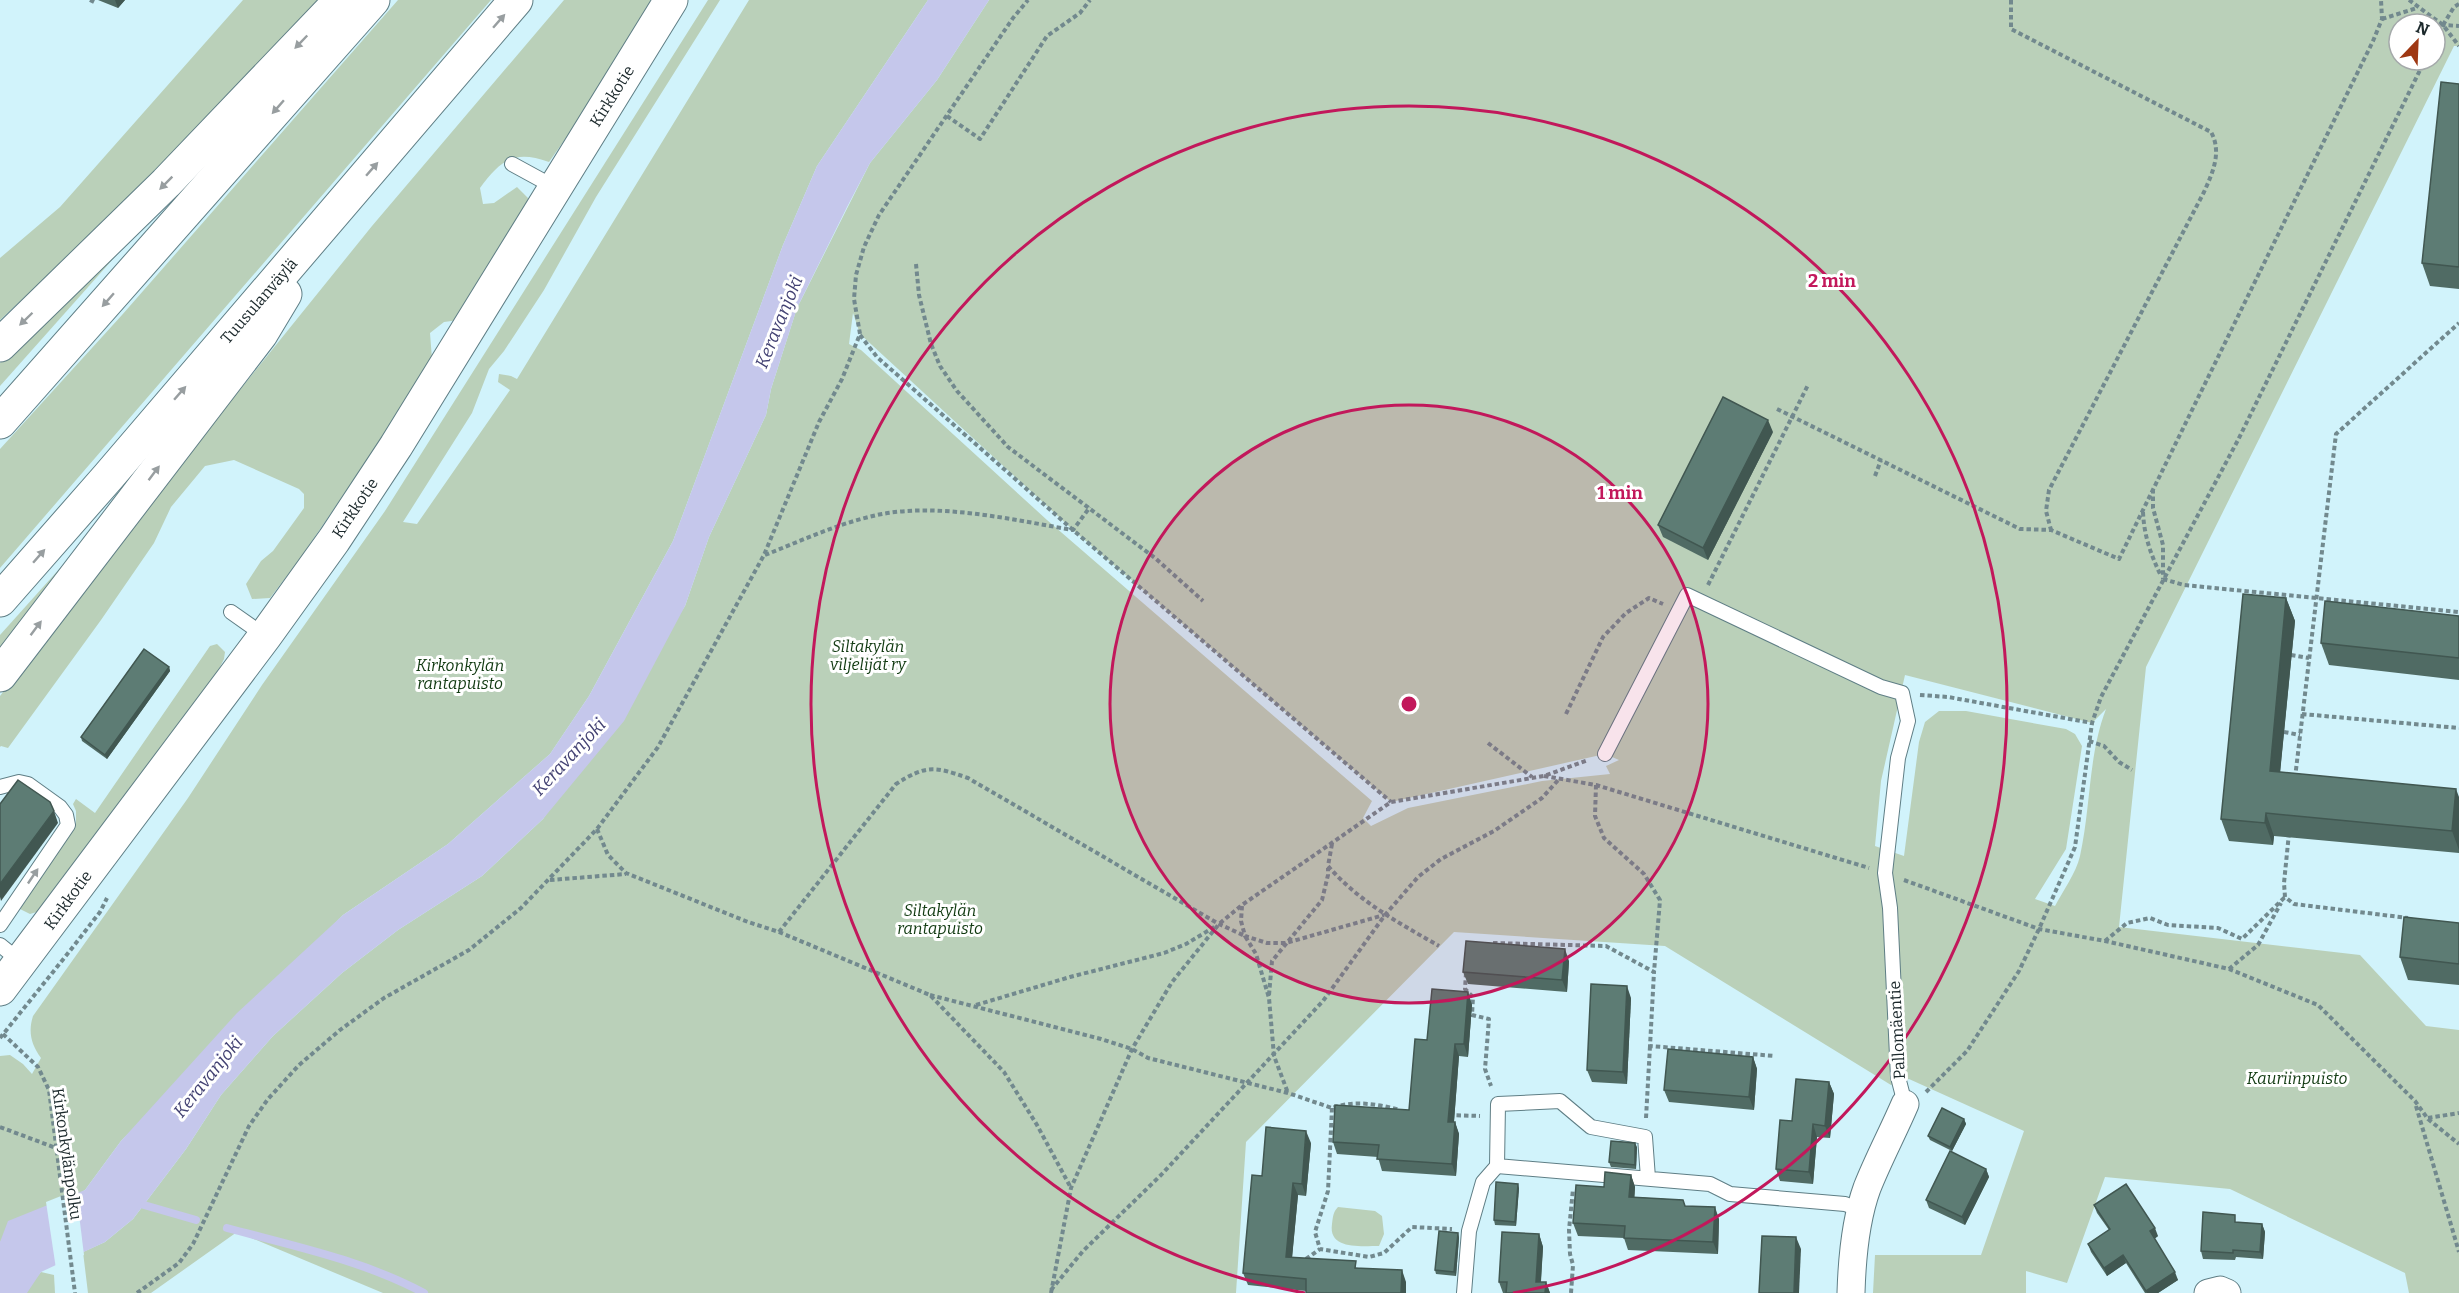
<svg xmlns="http://www.w3.org/2000/svg" width="2459" height="1293" font-family="Bitter,serif">
  <style>
    .green { fill: #bad0b9; fill-rule: evenodd }
    .water { fill: #c5c7eb }
    .pier { fill: #d1f3fb }
    .lines { fill: none; stroke-linecap: round; stroke-linejoin: round }
    .stream { stroke: #c5c7eb; stroke-width: 8 }
    .lane-casing { stroke: #5f7e85; stroke-width: 16 }
    .street-casing { stroke: #5f7e85; stroke-width: 29 }
    .secondary-casing { stroke: #5f7e85; stroke-width: 35 }
    .highway-casing { stroke: #5f7e85; stroke-width: 35 }
    .path { stroke: #72898e; stroke-width: 4; stroke-dasharray: 4.5 3; stroke-linecap: butt }
    .lane { stroke: #fff; stroke-width: 14 }
    .street { stroke: #fff; stroke-width: 27 }
    .secondary { stroke: #fff; stroke-width: 33 }
    .highway { stroke: #fff; stroke-width: 33 }
    .wall { fill: #506b64 }
    .shaded-wall { fill: #415751 }
    .building { fill: #5d7c74; stroke: #415751; stroke-width: 1.5 }
    .oneway { fill: #989ea0 }
    .ring { fill: none; stroke: #c2185b; stroke-width: 3 }
    .labels { text-anchor: middle; dominant-baseline: central; stroke-width: 6; stroke-linejoin: round; paint-order: stroke }
    .street-label { font-size: 16px; fill: #1b282b; stroke: #fff }
    .park-label { font-size: 16px; font-style: italic; fill: #113a11; stroke: #fff }
    .water-label { font-size: 18px; font-style: italic; fill: #434273; stroke: #fff }
    .centre { fill: #c2185b; stroke: #fff; stroke-width: 3 }
    .ring-label { font-size: 18px; text-anchor: middle; font-weight: bold; fill: #c2185b; stroke: #fff; stroke-width: 6; stroke-linejoin: round; paint-order: stroke }
  </style>
  <rect width="100%" height="100%" fill="#d1f3fb"/>
  <g class="green">
    <path d="M243,0h76l-183,194 -136,126v-62l60,-51z"/>
    <path d="M398,0h93l-491,568v-119l122,-134z"/>
    <path d="M564,0h87l-71,118 -31,44c-34,-12 -48,-3 -69,26l3,16 11,-1 23,-16 11,11 -1,11 -68,111 -15,2 -14,11 2,26 -37,60 -96,141 -29,38 -18,1 -6,-15 15,-23 12,-10 31,-43v-14l-5,-5 -65,-29 -29,6 -34,41 -17,36 -53,77 -93,128 -7,-2 -1,1v-51l142,-185 230,-285z"/>
    <path d="M708,0h12l-124,197 -52,93 -40,61 -15,18 -17,44 -69,109 14,2 93,-134 -12,-8 1,-8 12,2 6,3 232,-379h179l-111,166 -34,79 -110,296 -84,155 -39,58 -102,90 -105,71 -222,226 -36,49 -85,52v-186l10,-1 13,9 9,10 9,-16c-10,-14 -13,-26 -8,-42l155,-218 74,-113 123,-174z"/>
    <path d="M989,0h1470v46h-5l-308,621 -27,260 241,28 66,71 33,4v263h-50l-4,-20 -175,-84 -125,-12 -38,106 -41,-12v22h-153l2,-38h106l43,-124 -115,-52 -18,6 -226,-139 -211,-14 -208,210 -10,151h-853l-146,-61 -86,61h-63l-5,-41 22,-10 28,-23 53,-70 35,-54 52,-59 69,-63 56,-43 84,-54 61,-57 142,-213 24,-69 57,-122 5,-26 26,-81 73,-145 67,-83zM2399,24h36v36h-36zM853,313l7,21 213,196 318,272 214,-48 14,6 -13,6 4,8 -68,7 -134,27 -37,18 -8,-8 9,-17 -325,-281 -186,-170 -12,-6zM1905,675l187,48 14,-14c-18,47 -15,98 -26,147 -4,17 -17,35 -25,50l-20,-7 31,-50 16,-103 -7,-12 -9,-5 -100,-18h-27l-14,11 -6,20 -15,114 -29,-10 6,-65z"/>
    <path d="M119,245l2,5 -121,136v-23z"/>
    <path d="M70,557l-70,98v-20z"/>
    <path d="M217,644l8,8 -1,7 -5,10 -179,242 -10,3 -12,-6 2,-6 56,-78v-13l-3,-7 3,-5 19,14 115,-167z"/>
    <path d="M1338,1207l37,4 7,5 2,18 -5,12c-18,0 -51,4 -47,-22 1,-7 1,-12 6,-17z"/>
    <path d="M41,1272l13,3 1,18h-32z"/>
  </g>
  <path class="water" d="M928,0h61l-52,80 -67,83 -23,44 -50,101 -26,81 -5,26 -57,122 -24,69 -61,115 -81,98 -61,57 -84,54 -56,43 -69,63 -52,59 -35,54 -53,70 -28,23 -64,30 -14,21h-27v-51l8,-21 77,-31 36,-49 116,-128 106,-98 105,-71 102,-90 39,-58 84,-155 110,-296 34,-79z"/>
  <path class="pier" d="M76,1190l8,65 -28,14 -10,-67z"/>
  <g class="lines">
    <g class="stream">
      <path d="M144,1205l52,15"/>
      <path d="M227,1228c67,18 135,32 197,65"/>
    </g>
    <defs>
      <g id="lane">
        <path d="M512,164l44,24"/>
        <path d="M231,612l34,24"/>
        <path d="M1605,754l82,-159 194,92 21,6 6,28 -10,37 -13,115 5,35 8,169 7,27"/>
        <path d="M0,787l19,-5 9,2 32,23 6,8 2,10 -68,100"/>
        <path d="M0,945l21,17"/>
        <path d="M1648,1178l-3,-41 -54,-10 -31,-26 -62,3 -1,62 213,18 20,10 115,10 16,6"/>
        <path d="M1464,1293l5,-62 14,-49 14,-16"/>
      </g>
      <g id="street">
        <path d="M1851,1293c1,-35 4,-72 16,-105 11,-28 26,-56 38,-84"/>
        <path d="M2208,1293l12,-3 7,3"/>
      </g>
      <path id="secondary" d="M0,989l265,-353 69,-96 62,-94 275,-446"/>
      <g id="highway">
        <path d="M0,345l166,-162 175,-183"/>
        <path d="M0,422l373,-422"/>
        <path d="M0,600l108,-123 408,-477"/>
        <path d="M0,675l261,-341 24,-40"/>
      </g>
    </defs>
    <use href="#lane" class="lane-casing"/>
    <use href="#street" class="street-casing"/>
    <use href="#secondary" class="secondary-casing"/>
    <use href="#highway" class="highway-casing"/>
    <g class="path">
      <path d="M90,0l4,2"/>
      <path d="M2011,0v29l200,103c11,20 2,40 -7,60l-155,298 -3,21 5,19"/>
      <path d="M2409,0l34,25 16,21"/>
      <path d="M2382,19l35,-11"/>
      <path d="M2443,25l11,-18 5,-3"/>
      <path d="M2435,40l8,-15 16,1"/>
      <path d="M947,116l33,23 67,-103 33,-23 10,-13"/>
      <path d="M916,264l3,31 12,49 9,22 17,25 51,56 147,111 48,43"/>
      <path d="M860,335l17,22 196,173 318,272"/>
      <path d="M1777,409l243,120 31,1 68,29 254,-518 9,-22 -1,-19"/>
      <path d="M1875,476l6,-16"/>
      <path d="M2153,489v19l10,37v34"/>
      <path d="M2143,512c1,24 8,43 18,64"/>
      <path d="M765,555c38,-15 76,-33 117,-41 60,-11 132,6 191,16l17,-23"/>
      <path d="M2163,579l21,6 275,27"/>
      <path d="M1708,585l100,-200"/>
      <path d="M2291,655l18,3"/>
      <path d="M1920,695l28,2 144,26 9,-26 137,-257 187,-380"/>
      <path d="M1566,714l37,-77 23,-24 23,-15 14,6"/>
      <path d="M2302,714l157,14"/>
      <path d="M2284,732l16,3"/>
      <path d="M2089,741l15,5 15,16 13,8"/>
      <path d="M1488,743l44,34"/>
      <path d="M1544,776l52,9 273,83"/>
      <path d="M2295,778l41,-344 123,-111"/>
      <path d="M1596,785l-1,31 9,22 40,36 16,26 -6,72"/>
      <path d="M597,829l11,26 18,18 122,49 31,10 151,63 74,77 33,53 34,63"/>
      <path d="M2289,833l-5,50 1,14 9,7 114,14"/>
      <path d="M1332,844l-4,22c30,35 71,57 111,80"/>
      <path d="M550,880l76,-6"/>
      <path d="M1904,880l135,49 66,12 124,28 89,36 97,96 13,18 31,25"/>
      <path d="M1242,906l-1,15 4,15 22,7h19l98,-28"/>
      <path d="M779,932l117,-148c30,-19 38,-18 72,-6l251,146 26,12 11,18 13,44 5,58 14,37"/>
      <path d="M2105,941l22,-18 23,-5 18,7 50,3 24,11 43,-42"/>
      <path d="M1493,943l113,3 48,26 -4,74 125,10"/>
      <path d="M2229,969l29,-24 23,-42"/>
      <path d="M1466,973l-1,16 8,8 -1,18 17,4 -4,50 6,17"/>
      <path d="M930,995l171,44 31,10 16,9 140,35 44,15c21,-8 46,-4 68,2"/>
      <path d="M1269,995l3,-34 50,-61 6,-25v-7"/>
      <path d="M976,1005l94,-28 94,-24 22,-9 30,-18"/>
      <path d="M3,1034l35,33 11,23 26,203"/>
      <path d="M0,1038l69,-86 31,-40 7,-14"/>
      <path d="M1926,1092l41,-41 52,-80 20,-42 36,-82 17,-124"/>
      <path d="M2416,1106l43,146"/>
      <path d="M1332,1108l-4,83 -13,41 5,17 49,8 15,-4 28,-26 40,2"/>
      <path d="M1449,1115l31,1"/>
      <path d="M1646,1118l4,-72"/>
      <path d="M2428,1118l31,-5"/>
      <path d="M0,1127l56,21"/>
      <path d="M1306,1259l14,-10"/>
      <path d="M1051,1290l32,-39 78,-76 162,-174 62,-86 33,-38 23,-18 53,-28 48,-33 18,-20"/>
      <path d="M137,1293l42,-30 14,-19 56,-118 19,-27 31,-34 41,-35 44,-32 85,-48 52,-42 76,-79 61,-82 106,-192 55,-133 23,-43 18,-45 -6,-35 2,-24 8,-28 15,-32 134,-197 15,-18"/>
      <path d="M1051,1293l20,-105 61,-139 40,-67 47,-58 23,-19 149,-103 153,-26 44,-16"/>
      <path d="M1571,1293l2,-28 -3,-11 -1,-24 4,-41"/>
    </g>
    <use href="#lane" class="lane"/>
    <use href="#street" class="street"/>
    <use href="#secondary" class="secondary"/>
    <use href="#highway" class="highway"/>
  </g>
  <g class="wall">
    <path d="M98,0h27l-7,8z"/>
    <path d="M2459,84v205l-29,-3 -8,-23z"/>
    <path d="M1773,432l-65,128 -45,-23 -5,-12z"/>
    <path d="M2286,598l9,23 -15,151 179,25v56l-185,-17 -1,9 -44,-4 -8,-22z"/>
    <path d="M2459,616v64l-130,-15 -8,-22z"/>
    <path d="M169,667l1,4 -63,88 -25,-18 -1,-4z"/>
    <path d="M2459,923v62l-51,-5 -8,-23z"/>
    <path d="M1569,961l-2,31 -99,-8 -5,-12z"/>
    <path d="M1468,992l4,13 -4,52 -9,-1 -5,66h1l4,12 -3,42 -74,-5 -4,-14 -41,-3 -4,-12 76,-32 18,-70z"/>
    <path d="M1631,998l-4,86 -35,-2 -5,-12z"/>
    <path d="M1753,1057l4,12 -3,41 -85,-8 -5,-12z"/>
    <path d="M1829,1082l5,12 -4,44 -13,-1 -4,47 -33,-3 -4,-12 16,-48z"/>
    <path d="M1964,1119l2,5 -14,27 -22,-11 -2,-4z"/>
    <path d="M1311,1143l-5,53 -8,-1 -6,62 67,11 47,14 -100,9 -58,-6 -5,-12 19,-97z"/>
    <path d="M1637,1147l-1,22 -25,-2 -2,-5z"/>
    <path d="M1986,1169l3,8 -24,48 -36,-17 -3,-8z"/>
    <path d="M1631,1175l4,12 -1,10 49,3 2,6 34,13 -1,35 -90,-4 -4,-12 -46,-2 -5,-13 31,-36z"/>
    <path d="M1519,1188l-3,38 -21,-1 -1,-5z"/>
    <path d="M2094,1205l64,31 -4,3 24,41 -20,13h-13l-19,-30 -19,13 -16,-24 -3,-8 21,-14 -12,-17z"/>
    <path d="M2238,1222l24,2 3,8 -2,27 -27,-2 -1,3 -32,-1 -2,-8z"/>
    <path d="M1458,1233l1,5 -3,38 -20,-2 -1,-4z"/>
    <path d="M1539,1234l4,13 -2,35h5l4,11h-47l-4,-11z"/>
  </g>
  <g class="shaded-wall">
    <path d="M115,0h10l-7,8z"/>
    <path d="M1768,420l5,12 -65,128 -5,-12z"/>
    <path d="M2286,598l9,23 -17,173 -8,-23z"/>
    <path d="M169,667l1,4 -63,88 -2,-4z"/>
    <path d="M2456,789l3,8v53l-7,-19z"/>
    <path d="M54,811l4,12 -57,78 -1,-4v-13z"/>
    <path d="M2266,813l8,23 -1,9 -8,-22z"/>
    <path d="M1565,949l4,12 -2,31 -5,-12z"/>
    <path d="M1627,986l4,12 -4,86 -4,-12z"/>
    <path d="M1468,992l4,13 -4,52 -4,-13z"/>
    <path d="M1455,1044l4,12 -6,78 -5,-12z"/>
    <path d="M1753,1057l4,12 -3,41 -5,-13z"/>
    <path d="M1829,1082l5,12 -4,44 -5,-12z"/>
    <path d="M1964,1119l2,5 -14,27 -2,-4z"/>
    <path d="M1455,1122l4,12 -3,42 -4,-12z"/>
    <path d="M1813,1124l4,13 -4,47 -4,-12z"/>
    <path d="M1306,1131l5,12 -5,53 -4,-12z"/>
    <path d="M1635,1143l2,4 -1,22 -1,-4z"/>
    <path d="M1986,1169l3,8 -24,48 -3,-8z"/>
    <path d="M1631,1175l4,12 -1,22 -5,-12z"/>
    <path d="M1293,1183l5,12 -7,74 -5,-12z"/>
    <path d="M1518,1184l1,4 -3,38 -1,-4z"/>
    <path d="M1715,1207l4,12 -1,35 -5,-12z"/>
    <path d="M2262,1224l3,8 -2,27 -3,-7z"/>
    <path d="M2155,1228l3,8 -5,4 -3,-9z"/>
    <path d="M1458,1233l1,5 -3,38 -2,-4z"/>
    <path d="M1539,1234l4,13 -3,46 -4,-11z"/>
    <path d="M1796,1237l5,12 -2,44h-5z"/>
    <path d="M2123,1255l3,8 -19,13 -3,-8z"/>
    <path d="M1402,1270l4,12v11h-5z"/>
    <path d="M2175,1272l3,8 -20,13h-11l-1,-2z"/>
    <path d="M1546,1282l4,11h-5z"/>
  </g>
  <g class="building">
    <path d="M2441,82l18,2v183l-37,-4z"/>
    <path d="M1723,397l45,23 -65,128 -45,-23z"/>
    <path d="M2243,594l43,4 -16,173 186,18 -4,42 -186,-18 -1,10 -44,-4z"/>
    <path d="M2325,601l134,15v42l-138,-15z"/>
    <path d="M144,649l25,18 -64,88 -24,-18z"/>
    <path d="M18,780l32,22 4,9 -54,73v-80z"/>
    <path d="M2404,917l55,6v41l-59,-7z"/>
    <path d="M1466,941l99,8 -3,31 -99,-8z"/>
    <path d="M1591,984l36,2 -4,86 -36,-2z"/>
    <path d="M1432,989l36,3 -4,52h-9l-7,78h7l-3,42 -75,-5 2,-14 -46,-3 2,-37 74,5 6,-71 12,1z"/>
    <path d="M1668,1049l85,8 -4,40 -85,-7z"/>
    <path d="M1796,1079l33,3 -4,44 -12,-2 -4,48 -33,-3 4,-49 12,1z"/>
    <path d="M1942,1108l22,11 -14,28 -22,-11z"/>
    <path d="M1266,1127l40,4 -4,53 -9,-1 -7,74 70,4 -1,7 47,2 -1,23h-95v-14l-63,-6 9,-98 10,1z"/>
    <path d="M1611,1141l24,2v22l-26,-3z"/>
    <path d="M1950,1151l36,18 -24,48 -36,-17z"/>
    <path d="M1605,1172l26,3 -2,22 54,3 2,6 30,1 -2,35 -89,-4 1,-12 -52,-3 3,-38 28,2z"/>
    <path d="M1496,1182l22,2 -3,38 -21,-2z"/>
    <path d="M2126,1184l29,44 -5,3 25,41 -29,19 -23,-36 -19,13 -16,-24 22,-15 -16,-24z"/>
    <path d="M2203,1212l32,3v7l27,2 -2,28 -27,-2v3l-32,-2z"/>
    <path d="M1439,1231l19,2 -4,39 -19,-2z"/>
    <path d="M1502,1232l37,2 -3,48h10l-1,11h-39l1,-11h-8z"/>
    <path d="M1762,1236l34,1 -2,56h-35z"/>
  </g>
  <defs><path id="oneway-solid" d="M-6-.8H1V-3.2L6.5 0L1 3.2V.8H-6Z" transform="scale(1.5)"/></defs>
  <g class="oneway">
    <use href="#oneway-solid" transform="translate(499 21) rotate(-49)"/>
    <use href="#oneway-solid" transform="translate(301 42) rotate(134)"/>
    <use href="#oneway-solid" transform="translate(278 107) rotate(131)"/>
    <use href="#oneway-solid" transform="translate(372 169) rotate(-49)"/>
    <use href="#oneway-solid" transform="translate(166 183) rotate(135)"/>
    <use href="#oneway-solid" transform="translate(108 300) rotate(131)"/>
    <use href="#oneway-solid" transform="translate(26 319) rotate(136)"/>
    <use href="#oneway-solid" transform="translate(180 393) rotate(-49)"/>
    <use href="#oneway-solid" transform="translate(154 473) rotate(-53)"/>
    <use href="#oneway-solid" transform="translate(39 556) rotate(-49)"/>
    <use href="#oneway-solid" transform="translate(36 628) rotate(-53)"/>
    <use href="#oneway-solid" transform="translate(33 876) rotate(-56)"/>
  </g>
  <circle cx="1409" cy="704" r="299" fill="#c2185b" fill-opacity=".12"/>
  <g class="ring">
    <circle cx="1409" cy="704" r="299"/>
    <path d="M1305 1293A598 598 0 1 1 1513 1293"/>
  </g>
  <g class="labels">
    <g class="street-label">
      <text transform="translate(612 96) rotate(-58)">Kirkkotie</text>
      <text transform="translate(259 301) rotate(-49)">Tuusulanväylä</text>
      <text transform="translate(355 508) rotate(-56)">Kirkkotie</text>
      <text transform="translate(68 900) rotate(-54)">Kirkkotie</text>
      <text transform="translate(1897 1030) rotate(-93)">Pallomäentie</text>
      <text transform="translate(67 1154) rotate(82)">Kirkonkylänpolku</text>
    </g>
    <g class="park-label">
      <text x="868" y="646">Siltakylän<tspan x="868" dy="18">viljelijät ry</tspan></text>
      <text x="460" y="665">Kirkonkylän<tspan x="460" dy="18">rantapuisto</tspan></text>
      <text x="940" y="910">Siltakylän<tspan x="940" dy="18">rantapuisto</tspan></text>
      <text x="2297" y="1078">Kauriinpuisto</text>
    </g>
    <g class="water-label">
      <text transform="translate(779 322) rotate(-68)">Keravanjoki</text>
      <text transform="translate(569 757) rotate(-47)">Keravanjoki</text>
      <text transform="translate(208 1077) rotate(-51)">Keravanjoki</text>
    </g>
  </g>
  <circle cx="1409" cy="704" r="9" class="centre"/>
  <g class="ring-label">
    <text x="1832" y="287">2 min</text>
    <text x="1620" y="499">1 min</text>
  </g>
  <g transform="translate(2417 42) rotate(23)"><circle r="28" fill="#ffffff" stroke="#a4a9aa" stroke-width="1.5"/>
  <path d="M0-4.5L10 22L0 15L-10 22Z" fill="#9f3813"/>
  <text y="-9" font-size="16" font-weight="bold" text-anchor="middle" fill="#1b282b">N</text>
  </g>
</svg>
